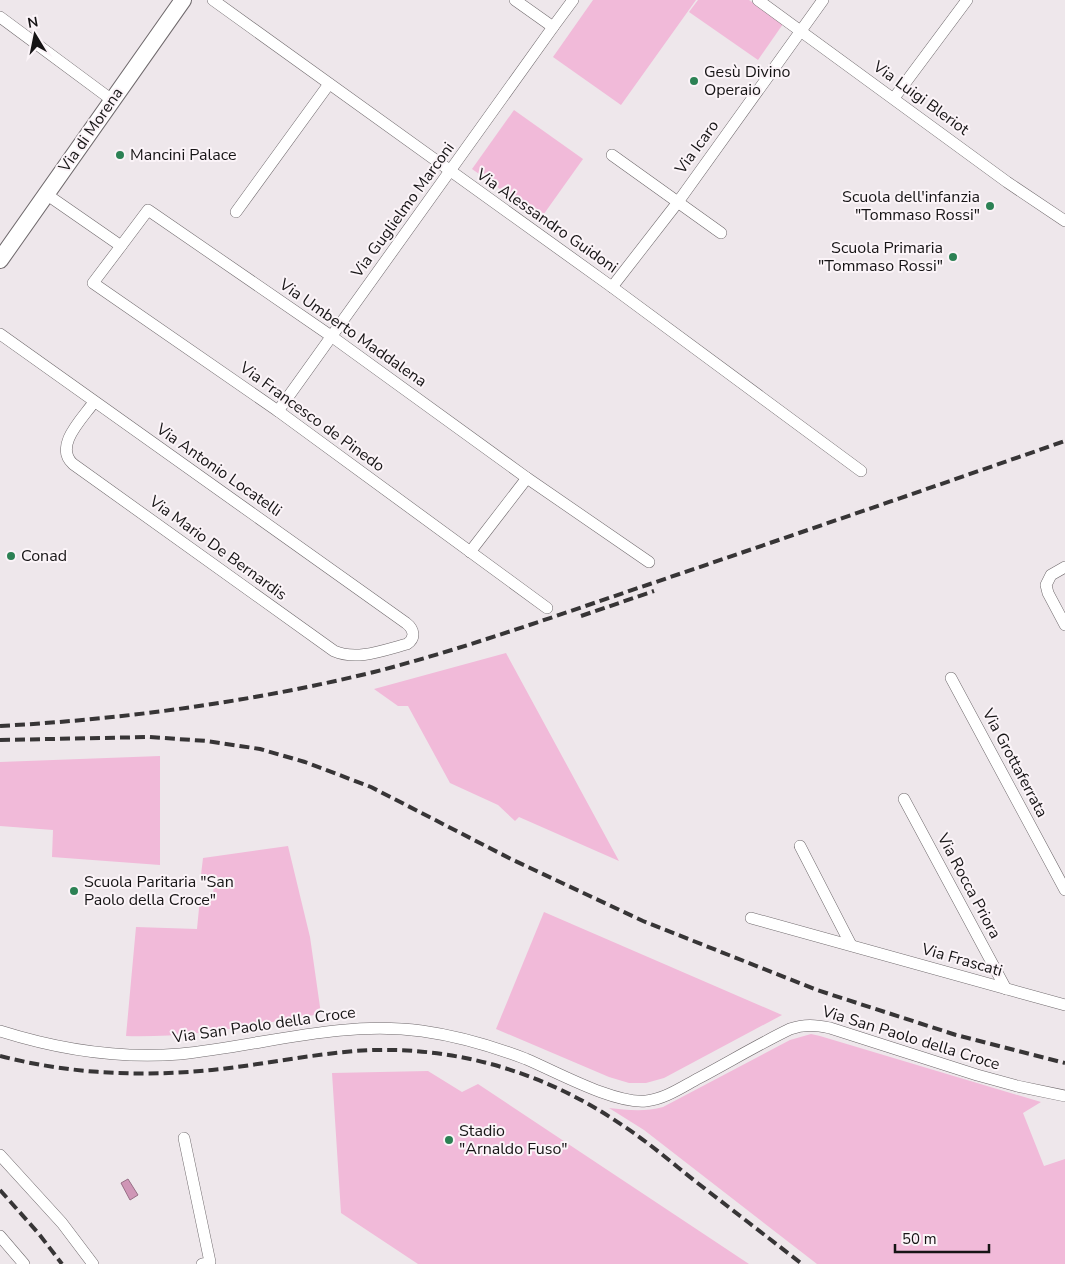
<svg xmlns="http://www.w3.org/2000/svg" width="1065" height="1264" font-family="'Nunito Sans',sans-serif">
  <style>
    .green { fill: #f1bad9 }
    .water { fill: #cf96b6; stroke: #986f86 }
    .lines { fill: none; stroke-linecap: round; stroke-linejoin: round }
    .street-casing { stroke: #6f696c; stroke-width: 12 }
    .secondary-casing { stroke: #6f696c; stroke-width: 18 }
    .street { stroke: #fff; stroke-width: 11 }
    .secondary { stroke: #fff; stroke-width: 16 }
    .rail { stroke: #373536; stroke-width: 4; stroke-dasharray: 10 5; stroke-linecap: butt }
    .poi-dot { fill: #2c8154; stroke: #fbf4f8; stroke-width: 2 }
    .labels { text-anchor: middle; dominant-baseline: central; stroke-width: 4; stroke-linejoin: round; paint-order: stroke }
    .poi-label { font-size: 16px; fill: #161415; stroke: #fbf4f8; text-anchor: start }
    .street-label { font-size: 16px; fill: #161415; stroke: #fbf4f8 }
  </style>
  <rect width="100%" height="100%" fill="#eee7eb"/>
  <g class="green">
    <path d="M593,0h103l-75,105 -68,-48z"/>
    <path d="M698,0h51l34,24 -25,36 -69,-48z"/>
    <path d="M514,110l69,49 -42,59 -69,-49z"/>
    <path d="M506,653l113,208 -100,-44 -4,4 -17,-16 -48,-22 -42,-77h-10l-24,-17z"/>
    <path d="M160,756v109l-108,-8 1,-27 -53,-4v-64z"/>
    <path d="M288,846l22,91 11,77c-65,10 -129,24 -195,22l10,-109 61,2 3,-31 13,1 1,-22 -13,-2 2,-17z"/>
    <path d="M544,912l238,103 -118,63 -18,5h-17l-20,-6 -113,-48z"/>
    <path d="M811,1034l9,2 221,66 -18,11 21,53 21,-7v105h-248l-173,-134 -35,-22c18,2 36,4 54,-1l127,-67z"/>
    <path d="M428,1071l34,21 16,-8 271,180h-331l-77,-51 -9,-140z"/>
  </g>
  <path class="water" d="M128,1179l10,16 -8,5 -9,-17z"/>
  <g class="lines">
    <defs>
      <g id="street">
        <path d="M213,0l399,287 249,184"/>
        <path d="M515,0l38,27 20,-27"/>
        <path d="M758,0l249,182 58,39"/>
        <path d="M0,17l112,83"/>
        <path d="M894,98l73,-98"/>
        <path d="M612,155l109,78"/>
        <path d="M46,194l75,52 27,-36 183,126 196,142 122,84"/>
        <path d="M236,212l93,-128"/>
        <path d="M121,246l-28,37 185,128 269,197"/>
        <path d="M612,287l66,-85 145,-202"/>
        <path d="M0,334l406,289c8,6 10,15 1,21 -23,6 -50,17 -73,7l-261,-187c-20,-18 10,-46 21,-62"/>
        <path d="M278,411l275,-384"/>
        <path d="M470,552l57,-74"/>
        <path d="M1065,567l-14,8 -5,10 2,8 17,32"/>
        <path d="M951,678l114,212"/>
        <path d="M904,799l102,190"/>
        <path d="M800,846l51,99"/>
        <path d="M751,918l314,87"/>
        <path d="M0,1031c57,18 120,28 180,23 81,-8 159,-34 242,-23 36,5 70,15 104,28 31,13 88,45 120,42 19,-2 36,-14 53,-23 30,-16 60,-34 91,-49 14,-5 26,-4 40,-1l147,47 40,11 48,10"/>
        <path d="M184,1138l26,124 -8,2"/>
        <path d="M0,1155l62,68 31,41"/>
        <path d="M0,1236l24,28"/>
      </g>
      <path id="secondary" d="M0,260l183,-260"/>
    </defs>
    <use href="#street" class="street-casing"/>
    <use href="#secondary" class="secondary-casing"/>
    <use href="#street" class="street"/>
    <use href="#secondary" class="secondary"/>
    <g class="rail">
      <path d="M581,616l73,-25"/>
      <path d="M0,726c126,-7 251,-24 374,-54 93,-24 184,-57 276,-88 138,-47 277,-95 415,-143"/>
      <path d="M0,740l149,-3 58,4 53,8 45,13 66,25 140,72 132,62 174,69 139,45 109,28"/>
      <path d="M0,1056c70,18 140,21 212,14 48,-5 95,-15 143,-19 96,-7 188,20 267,74 26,17 49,37 73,56 36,28 71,55 107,83"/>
      <path d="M0,1190l39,44 23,30"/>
    </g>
  </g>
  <g class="poi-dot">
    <circle cx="694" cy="81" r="5"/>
    <circle cx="120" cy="155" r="5"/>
    <circle cx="990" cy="206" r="5"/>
    <circle cx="953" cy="257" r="5"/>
    <circle cx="11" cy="556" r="5"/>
    <circle cx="74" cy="891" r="5"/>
    <circle cx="449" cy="1140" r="5"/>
  </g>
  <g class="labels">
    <g class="poi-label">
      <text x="704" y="72">Gesù Divino<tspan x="704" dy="18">Operaio</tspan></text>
      <text x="130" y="155">Mancini Palace</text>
      <text x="980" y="197" text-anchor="end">Scuola dell'infanzia<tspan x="980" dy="18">"Tommaso Rossi"</tspan></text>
      <text x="943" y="248" text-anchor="end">Scuola Primaria<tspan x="943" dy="18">"Tommaso Rossi"</tspan></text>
      <text x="21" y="556">Conad</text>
      <text x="84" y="882">Scuola Paritaria "San<tspan x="84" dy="18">Paolo della Croce"</tspan></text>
      <text x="459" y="1131">Stadio<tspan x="459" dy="18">"Arnaldo Fuso"</tspan></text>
    </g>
    <g class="street-label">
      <text transform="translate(921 98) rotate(36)">Via Luigi Bleriot</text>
      <text transform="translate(91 130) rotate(-55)">Via di Morena</text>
      <text transform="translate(697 147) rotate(-54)">Via Icaro</text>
      <text transform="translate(403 210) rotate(-54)">Via Guglielmo Marconi</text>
      <text transform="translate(547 221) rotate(35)">Via Alessandro Guidoni</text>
      <text transform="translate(353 333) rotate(35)">Via Umberto Maddalena</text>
      <text transform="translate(312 417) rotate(36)">Via Francesco de Pinedo</text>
      <text transform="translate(219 470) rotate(35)">Via Antonio Locatelli</text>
      <text transform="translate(218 548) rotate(36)">Via Mario De Bernardis</text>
      <text transform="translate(1015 763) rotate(62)">Via Grottaferrata</text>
      <text transform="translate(969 886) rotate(62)">Via Rocca Priora</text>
      <text transform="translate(962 960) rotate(16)">Via Frascati</text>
      <text transform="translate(264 1025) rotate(-8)">Via San Paolo della Croce</text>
      <text transform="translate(911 1038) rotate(17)">Via San Paolo della Croce</text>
    </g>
  </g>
  <g transform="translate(35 35) rotate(350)" stroke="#fbf4f8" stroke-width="4" paint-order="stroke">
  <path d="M0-4L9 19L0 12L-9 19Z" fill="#161415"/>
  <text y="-8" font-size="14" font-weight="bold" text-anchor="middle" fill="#161415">N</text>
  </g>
  <path d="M895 1244v8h94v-8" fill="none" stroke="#161415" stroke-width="2.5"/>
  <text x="902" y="1244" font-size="15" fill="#161415" stroke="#fbf4f8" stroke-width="4" paint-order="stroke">50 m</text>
</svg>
